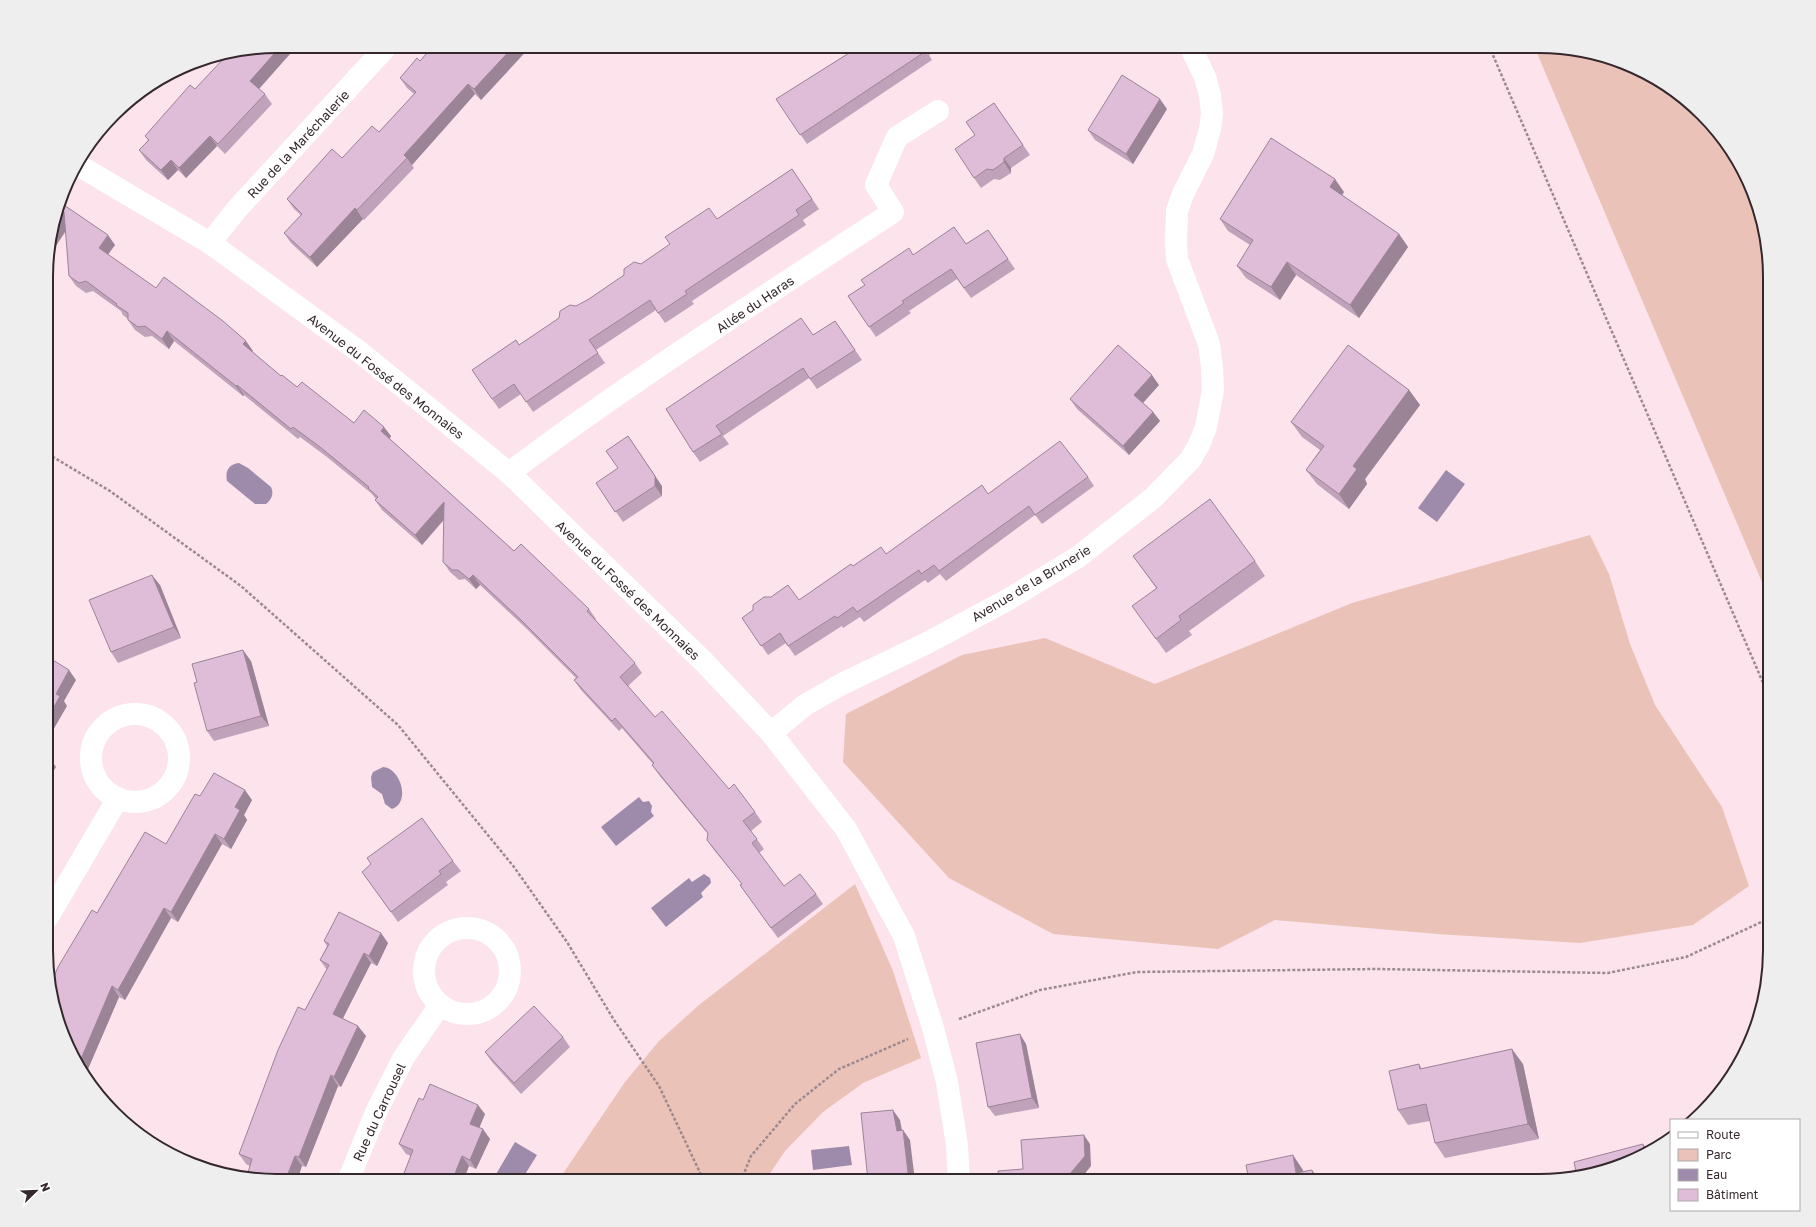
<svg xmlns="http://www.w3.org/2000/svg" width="1816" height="1227" font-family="'Golos Text',sans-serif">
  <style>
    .green { fill: #ebc2b7 }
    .water { fill: #9e8bab }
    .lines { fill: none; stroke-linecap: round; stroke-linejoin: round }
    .path { stroke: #9d8a91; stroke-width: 2.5; stroke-dasharray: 3 2; stroke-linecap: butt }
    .minor { stroke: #fff; stroke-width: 22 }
    .wall { fill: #c0a3ba }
    .shaded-wall { fill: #9c8497 }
    .building { fill: #dfbdd8; stroke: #9c8497 }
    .labels { text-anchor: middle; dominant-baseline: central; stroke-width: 3; stroke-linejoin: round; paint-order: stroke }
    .street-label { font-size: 13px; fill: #34282d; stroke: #fff }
    .rim { fill: none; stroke: #34282d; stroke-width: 2 }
  </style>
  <rect width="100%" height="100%" fill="#fce3ec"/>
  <g class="green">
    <path d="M1534,46l79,12 54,27 45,40 27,37 23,55 8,45v339z"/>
    <path d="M1590,535l19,39 21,70 25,61 67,102 27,79 -56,39 -113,18 -143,-9 -162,-14 -57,29 -165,-15 -104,-56 -106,-116 3,-48 116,-59 83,-17 110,46 197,-81z"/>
    <path d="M855,884l38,87 28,87 -58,25 -40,29 -38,39 -20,30h-207l67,-99 34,-41 40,-36z"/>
  </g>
  <g class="water">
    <path d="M239,463l9,5 23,19c3,7 1,12 -5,17h-11l-28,-23c-2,-9 1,-17 12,-18z"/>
    <path d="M1446,470l19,14 -28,38 -19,-14z"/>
    <path d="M383,767c18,1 28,36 9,42l-7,-5 -3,-10 -10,-7 -1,-10 2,-5z"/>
    <path d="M639,797l4,5 6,-1 3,5 -1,6 3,4 -38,30 -15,-19z"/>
    <path d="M704,874l6,4 1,5 -10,10 2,4 -37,30 -15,-19 38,-30 3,4z"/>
    <path d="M515,1142l22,13 -16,26h-29z"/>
    <path d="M849,1146l3,19 -39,5 -2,-20z"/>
  </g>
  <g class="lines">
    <g class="path">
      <path d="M1489,46l281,653"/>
      <path d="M48,454l62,37 131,95 157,139 116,142 53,75 47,78 45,66 45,95"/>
      <path d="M959,1019l81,-29 97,-18 240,-3 231,4 78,-16 84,-39"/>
      <path d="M741,1181l10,-25 44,-52 44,-35 69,-30"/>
    </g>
    <g class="minor">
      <path d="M78,165l132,78 151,110 148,120 195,189 67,71 75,96 58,107 29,92 14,54 10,63 2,36"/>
      <path d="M210,243l27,-34 150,-163"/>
      <path d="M509,473c123,-93 255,-176 384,-261l-17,-27 21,-48 41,-26"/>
      <circle cx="135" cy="758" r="44"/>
      <path d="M771,733l34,-28 35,-20 87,-42 82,-44 69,-42 75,-59 37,-38 9,-15 7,-18 7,-37 -1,-23 -3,-23 -32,-85 -1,-17 1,-31 6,-17 20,-40 7,-25 2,-15 -2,-19 -5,-18 -15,-31"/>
      <path d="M48,917l70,-119"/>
      <circle cx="467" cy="971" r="43"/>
      <path d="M348,1181l29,-71 27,-53 36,-52"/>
    </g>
  </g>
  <g class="wall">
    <path d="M277,46h22l-1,1 -1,-1 -38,43 6,5 7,10 -47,50 -8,-8 -31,32 -8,-8 -10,10 -22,-20 -7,-10 9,-10 -3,-4 50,-47z"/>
    <path d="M433,46h98l-50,54 -6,-6 -63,71 2,3 -50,52 -1,-1 -46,48 -26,-24 -7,-10 17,-18 -7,-6 -7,-10 55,-41 37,-26 35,-38 -7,-6 -7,-10 20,-17z"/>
    <path d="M855,46h87l-13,9 3,5 -125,84 -31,-45 81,-51z"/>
    <path d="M994,103l36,52 -19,13v5l-11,7 -6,-1 -13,9 -7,-10 1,-43z"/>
    <path d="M1167,109l-34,55 -38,-24 -7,-10z"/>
    <path d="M792,169l27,40 -16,11 3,5 -114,76 2,3 -29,19 -9,-13 -60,40 9,13 -72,49 -12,-18 -22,15 -7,-10 27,-54 122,-81 76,-45z"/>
    <path d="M1344,192l-2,3 57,39 9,13 -49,71 -63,-43 -16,25 -34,-22 -9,-12 13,-21 -22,-14 -8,-12z"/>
    <path d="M61,203l54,42 -7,10 48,33 97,63 -1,1 29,24 16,11 57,36 37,13 -1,3 124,112 75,58 7,10 -1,1 40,43 7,10 -14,13 27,31 74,72 26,23 7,10 -11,9 13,18 -5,4 25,33 32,8 7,10 -45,34 -38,-53 2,-1 -28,-34 -7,-10 1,-6 -49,-59 -7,-10 1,-1 -31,-36 -3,3 -38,-41 -7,-10 2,-2 -48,-48 -48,-45 -4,4 -11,-10 -6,1 -9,-8 -7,-10 1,-42 -22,25 -40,-35 -7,-10 1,-1 -5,-6 -44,-36 -27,-20 -2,2 -54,-44 -1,1 -69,-55 -5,8 -17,-13 -7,1 -10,-7 -7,-10v-1l-5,-4 -2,-4 -28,-20 -7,2 -10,-7 -7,-10 -3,-45 -18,27v-11z"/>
    <path d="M988,230l27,39 -44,29 -14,-19 -48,32 2,2 -35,24 -28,-41 17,-11 -4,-5 52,-25 53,-11z"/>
    <path d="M835,321l27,39 -45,29 -8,-11 -86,58 6,8 -29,18 -7,-10 -27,-43 147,-74z"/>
    <path d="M1159,385l-16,18 10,9 7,9 -31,34 -52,-46 -7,-10z"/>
    <path d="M1409,390l11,15 -55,74 2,5 -18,25 -32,-25 -11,-14 14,-20 -18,-13 -11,-15z"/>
    <path d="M1088,477l6,9 -52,38 -7,-9 -89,66 -6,-7 -12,9 -3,-3 -61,42 -4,-5 -17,11 -1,-2 -47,30 -9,-13 -18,12 -26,-37 57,-18 87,-46 102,-60z"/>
    <path d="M596,483l66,3v10l-39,26z"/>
    <path d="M1133,556l122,5 10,15 -76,55 3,4 -26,18 -23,-32 13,-33z"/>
    <path d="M160,585l21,53 -63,25 -7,-11z"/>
    <path d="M251,661l18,65 -55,15 -7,-10z"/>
    <path d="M200,796l52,4 -8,15 3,5 -16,29 -9,-5 -44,78 -7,-4 -46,82 -6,-3 -34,79 12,-163 69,-69z"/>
    <path d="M453,861l8,10 -15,11 2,3 -50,37 -36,-50z"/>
    <path d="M324,941l64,2 -11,23 -6,-3 -28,55 23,18 -25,51 -3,-1 -32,81 -4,-1h-52l-4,-2 -7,-10 66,-144 22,-40 -7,-10 7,-14z"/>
    <path d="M563,1037l7,10 -49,47 -29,-32 -7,-10z"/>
    <path d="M1026,1044l13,64 -44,8 -7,-9z"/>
    <path d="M1419,1064l3,5 101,-5 16,75 -94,19 -10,-15 -5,-22 -22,4 -10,-15z"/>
    <path d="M423,1100l62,14 -6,14 11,11 -14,30 -7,-3 -6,15h-62l10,-25 -5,-2 -7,-10z"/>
  </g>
  <g class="shaded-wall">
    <path d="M281,46h16l-40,45 -7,-10z"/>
    <path d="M514,46h17l-50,54 -7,-11z"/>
    <path d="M468,84l7,10 -63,71 -5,-7 -3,-3z"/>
    <path d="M1160,99l7,10 -34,55 -7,-10z"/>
    <path d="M210,136l7,10 -31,32 -7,-10z"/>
    <path d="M1004,158l7,10v5l-7,-11z"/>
    <path d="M171,160l7,10 -10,10 -7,-10z"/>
    <path d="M1335,179l9,13 -5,8 -9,-13z"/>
    <path d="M355,208l8,11 -46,48 -7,-10z"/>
    <path d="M64,212l7,10 -23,36v-11l6,-19z"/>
    <path d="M1399,234l9,13 -49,71 -9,-13z"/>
    <path d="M108,235l7,10 -10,13 -6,-10z"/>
    <path d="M1287,262l9,13 -16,25 -9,-13z"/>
    <path d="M167,331l7,10 -5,8 -7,-10z"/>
    <path d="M246,341l7,10 -3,3 -7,-10z"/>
    <path d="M1152,375l7,10 -18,20 -7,-10z"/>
    <path d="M237,385l7,10 -1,1 -7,-10z"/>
    <path d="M1409,390l11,15 -55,74 2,5 -18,25 -10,-15 14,-28z"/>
    <path d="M1153,412l7,9 -31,34 -6,-9z"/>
    <path d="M384,427l7,9 -3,5 -7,-10z"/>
    <path d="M628,436l34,50v10l-7,-10z"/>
    <path d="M444,502l7,9 -29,34 -7,-10z"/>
    <path d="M152,575l8,10 21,53 -7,-11z"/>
    <path d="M473,575l7,10 -4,4 -7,-10z"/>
    <path d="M243,650l8,11 18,65 -8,-10z"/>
    <path d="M69,670l7,10 -12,21 3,5 -19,33v-21l8,-24z"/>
    <path d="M49,757l7,10 -8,13v-21z"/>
    <path d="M245,790l7,10 -8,15 3,5 -16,29 -7,-10 11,-32z"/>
    <path d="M215,834l7,10 -44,78 -7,-10z"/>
    <path d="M164,908l7,10 -46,82 -7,-10z"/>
    <path d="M381,933l7,10 -11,23 -8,-10z"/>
    <path d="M364,953l7,10 -31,61 -7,-10z"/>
    <path d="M112,986l7,11 -34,79 -7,-10z"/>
    <path d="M358,1026l8,10 -25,51 -7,-10z"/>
    <path d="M1020,1034l6,10 13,64 -7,-10z"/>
    <path d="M1512,1049l11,15 16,75 -11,-15z"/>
    <path d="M331,1075l7,11 -32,81 -7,-10z"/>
    <path d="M478,1105l7,9 -8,19 -7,-9z"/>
    <path d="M893,1110l7,10 4,21 -7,-10z"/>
    <path d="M483,1129l7,10 -14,30 -6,-9z"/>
    <path d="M903,1130l7,10 5,41h-6z"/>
    <path d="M1084,1135l6,9 1,22 -12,15h-10v-6z"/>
    <path d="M1643,1144l6,8 -4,2z"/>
    <path d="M1293,1155l10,15 2,11 -9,-8z"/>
    <path d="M295,1156l7,10 -5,15h-12z"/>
    <path d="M462,1156l7,10 -6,15h-11z"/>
    <path d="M1312,1170l8,11h-5z"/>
  </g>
  <g class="building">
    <path d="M277,46h4l-31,35 15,13 -47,50 -8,-8 -31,32 -8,-8 -10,10 -22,-20 10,-10 -4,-4 45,-51 5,4 31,-33z"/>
    <path d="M433,46h81l-40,43 -6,-5 -64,71 3,3 -50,52 -2,-2 -45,49 -26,-24 18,-19 -15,-15 45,-50 10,9 30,-32 7,6 37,-40 -16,-14 17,-20 3,3z"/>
    <path d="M855,46h67l4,5 -126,84 -24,-36 81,-51z"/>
    <path d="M1122,75l38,24 -34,55 -38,-24z"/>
    <path d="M994,103l29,42 -19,13v4l-11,8 -6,-1 -13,9 -19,-29 20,-14 -9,-13z"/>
    <path d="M1271,138l64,41 -5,8 69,47 -49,71 -63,-43 -16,25 -34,-21 16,-26 -33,-21z"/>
    <path d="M792,169l20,30 -16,11 3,5 -114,76 2,3 -29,19 -8,-13 -61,40 9,13 -72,49 -12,-18 -22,15 -20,-29 44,-30 3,5 40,-27 1,-7 10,-6 6,1 13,-7 35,-24v-6l10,-7 7,2 29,-20 -5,-7 44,-29 8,11z"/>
    <path d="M61,203l47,32 -9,13 57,40 8,-11 59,44 23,20 -3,3 38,32 1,-1 15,12 5,-5 52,41 10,-13 20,17 -3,4 133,120 7,-7 68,65 -2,2 48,52 -15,14 35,40 7,-6 67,78 5,-5 21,28 -12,9 14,18 -5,4 32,43 16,-12 16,20 -45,34 -31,-43 2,-1 -35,-44 1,-7 -56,-68 2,-2 -39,-45 -3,3 -38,-41 4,-3 -57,-57 -48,-45 -4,4 -11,-9h-6l-9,-8 1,-60 -29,33 -40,-35 3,-3 -10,-9 1,-1 -49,-40 -27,-20 -2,2 -54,-44 -1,1 -69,-55 -5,8 -17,-13 -7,1 -10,-7v-7l-12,-8 1,-1 -31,-23 -7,2 -10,-7 -5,-64 -10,16z"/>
    <path d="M954,227l12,17 22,-14 20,29 -44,29 -13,-19 -49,32 2,2 -35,24 -21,-31 17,-11 -4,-5 48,-32 4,7z"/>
    <path d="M801,318l12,17 22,-14 20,29 -45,29 -7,-11 -87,58 6,8 -29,18 -27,-43z"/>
    <path d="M1118,345l34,30 -18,20 19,17 -30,34 -53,-47z"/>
    <path d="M1348,345l61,45 -56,76 4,3 -18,25 -33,-24 18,-24 -33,-24z"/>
    <path d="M628,436l27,40v10l-40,26 -19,-29 22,-15 -12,-17z"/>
    <path d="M1060,441l28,36 -53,38 -6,-9 -90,65 -5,-6 -13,9 -2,-4 -62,42 -4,-5 -16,11 -2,-2 -47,30 -8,-13 -19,13 -19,-28 11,-8v-5l11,-8h7l17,-12 11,15 52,-36 2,2 28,-19 5,7 96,-69 6,9z"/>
    <path d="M1210,499l45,62 -76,55 2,4 -25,19 -24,-33 25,-18 -24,-32z"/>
    <path d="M152,575l22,52 -63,25 -22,-52z"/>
    <path d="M243,650l18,66 -54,15 -13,-48 3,-1 -5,-18z"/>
    <path d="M48,657l21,13 -13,24 4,2 -12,22z"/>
    <path d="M214,773l31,17 -10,17 5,3 -16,29 -9,-5 -44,78 -7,-4 -46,82 -6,-4 -34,80 -28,-80 8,-19 34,-57 5,3 48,-81 21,12 29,-50 5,2z"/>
    <path d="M422,818l31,43 -14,10 2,3 -50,38 -29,-40 9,-8 -4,-6z"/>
    <path d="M339,912l42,21 -12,23 -5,-3 -31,61 25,12 -24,51 -3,-2 -32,82 -4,-1 -10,25h-8l-30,-5 5,-17 -13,-5 39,-104 20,-43 7,3 24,-45 -9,-5 9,-16 -5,-3z"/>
    <path d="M534,1006l29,31 -49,46 -29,-31z"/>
    <path d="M1020,1034l12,64 -44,9 -12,-64z"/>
    <path d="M1512,1049l16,75 -93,19 -9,-39 -28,6 -9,-39 30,-7 1,5z"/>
    <path d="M430,1084l48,21 -8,19 13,5 -13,31 -8,-4 -10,25h-51l12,-31 -14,-6 20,-46 4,2z"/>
    <path d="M893,1110l4,21 6,-1 6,51h-41l-7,-68z"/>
    <path d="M1084,1135l1,21 -16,19v6h-70l-1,-10 25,-2 -2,-29z"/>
    <path d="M1643,1144l2,10 -46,19 -22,4 -3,-15z"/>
    <path d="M1293,1155l3,18 16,-3 3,11h-66l-3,-16z"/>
  </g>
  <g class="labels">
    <g class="street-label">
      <text transform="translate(298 144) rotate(-47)">Rue de la Maréchalerie</text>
      <text transform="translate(755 304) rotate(-34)">Allée du Haras</text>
      <text transform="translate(386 376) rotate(38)">Avenue du Fossé des Monnaies</text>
      <text transform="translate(1031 583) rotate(-31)">Avenue de la Brunerie</text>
      <text transform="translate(628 590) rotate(44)">Avenue du Fossé des Monnaies</text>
      <text transform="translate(379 1112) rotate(-65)">Rue du Carrousel</text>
    </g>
  </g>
  <path d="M0 0H1816V1227H0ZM277 53H1539A224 224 0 0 1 1763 277V950A224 224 0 0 1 1539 1174H277A224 224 0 0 1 53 950V277A224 224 0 0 1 277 53Z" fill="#efeeee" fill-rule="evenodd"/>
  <path class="rim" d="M277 53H1539A224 224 0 0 1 1763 277V950A224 224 0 0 1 1539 1174H277A224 224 0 0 1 53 950V277A224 224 0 0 1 277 53Z"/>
  <rect x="1670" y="1119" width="130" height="92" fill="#ffffff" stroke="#aea9ab"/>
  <rect x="1678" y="1132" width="20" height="6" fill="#ffffff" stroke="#aea9ab"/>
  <text x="1706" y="1139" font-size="12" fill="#34282d">Route</text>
  <rect x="1678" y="1149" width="20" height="12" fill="#ebc2b7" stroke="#aea9ab"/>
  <text x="1706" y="1159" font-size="12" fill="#34282d">Parc</text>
  <rect x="1678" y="1169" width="20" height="12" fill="#9e8bab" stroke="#aea9ab"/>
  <text x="1706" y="1179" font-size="12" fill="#34282d">Eau</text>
  <rect x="1678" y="1189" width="20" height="12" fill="#dfbdd8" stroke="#aea9ab"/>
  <text x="1706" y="1199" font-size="12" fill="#34282d">Bâtiment</text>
  <g transform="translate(36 1191) rotate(67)" stroke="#ffffff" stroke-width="3" paint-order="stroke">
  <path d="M0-3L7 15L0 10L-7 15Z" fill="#34282d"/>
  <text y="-6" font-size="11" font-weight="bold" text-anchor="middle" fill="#34282d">N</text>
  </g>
</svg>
